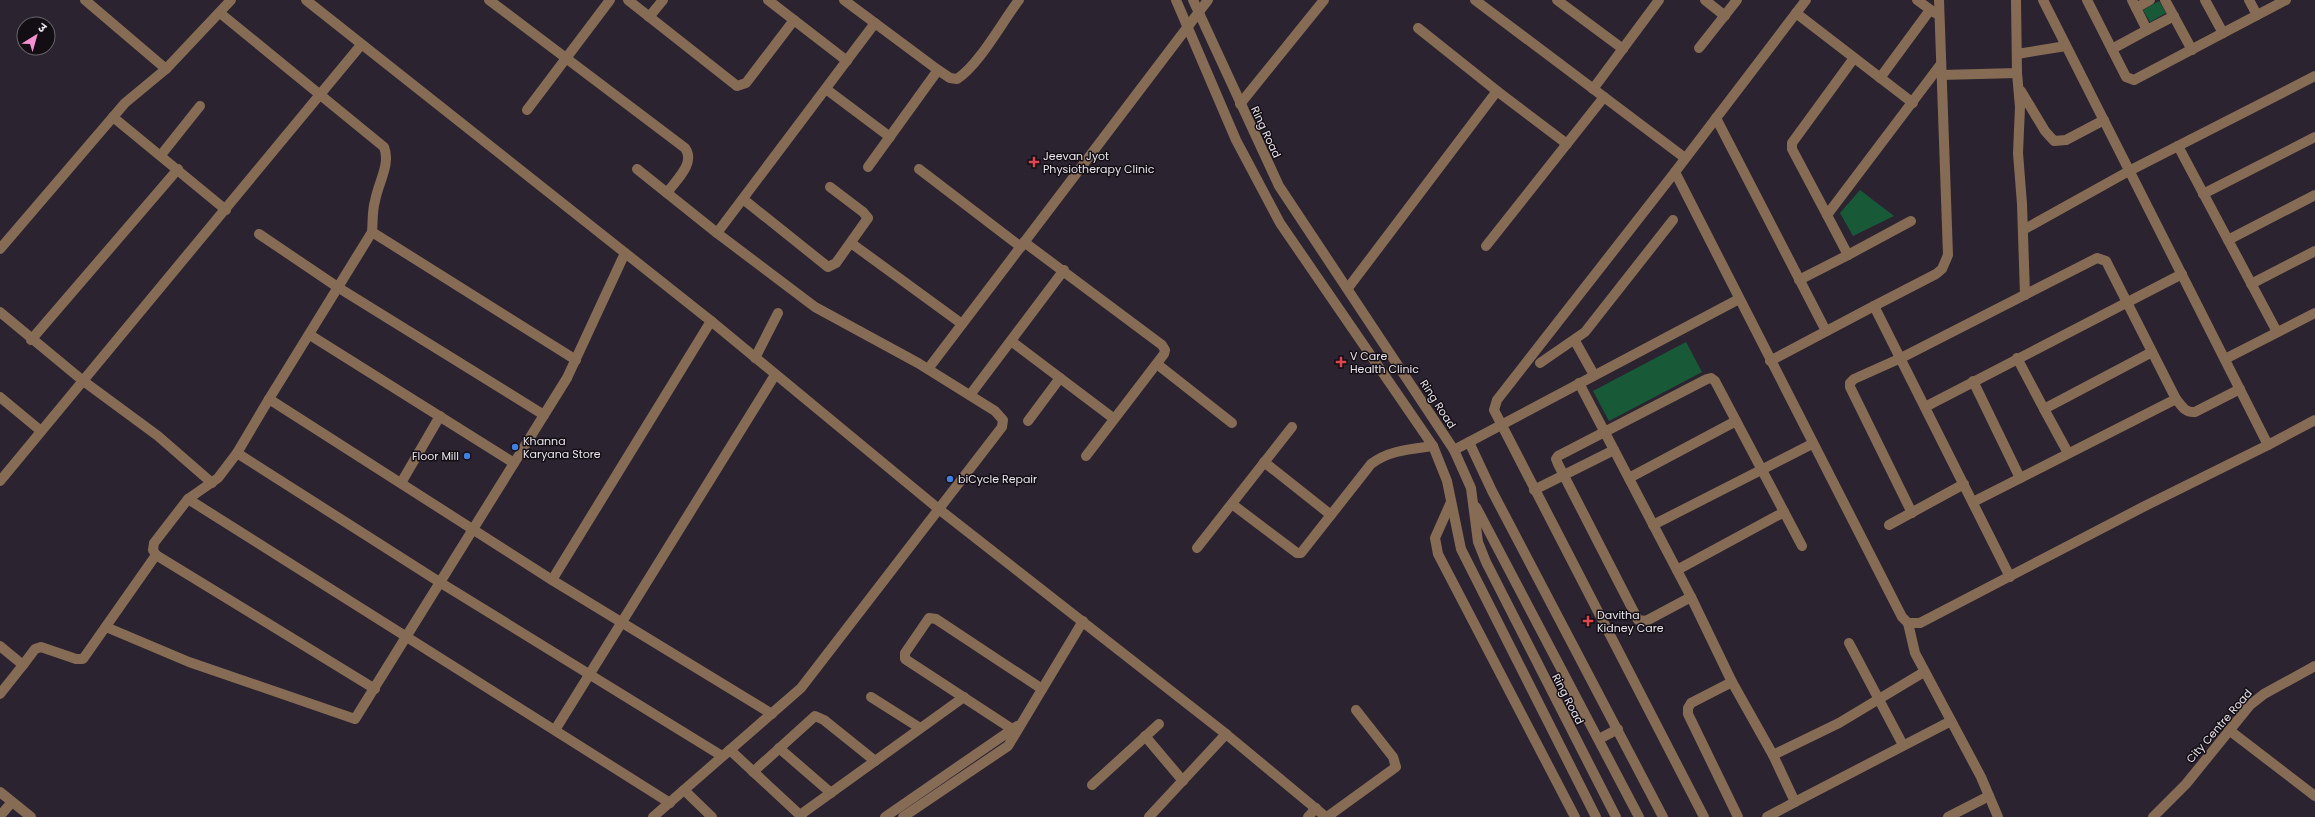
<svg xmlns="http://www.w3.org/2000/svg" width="2315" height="817" font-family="Poppins,'Noto Sans Devanagari',sans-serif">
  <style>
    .green { fill: #185a38 }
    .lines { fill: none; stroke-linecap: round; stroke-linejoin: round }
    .minor { stroke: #876c55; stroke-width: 10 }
    .health-dot { fill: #e0444e; stroke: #120e14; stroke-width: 1.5 }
    .shop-dot { fill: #3f7fe0; stroke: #120e14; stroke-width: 1.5 }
    .labels { text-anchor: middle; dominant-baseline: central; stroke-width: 3; stroke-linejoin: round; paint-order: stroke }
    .street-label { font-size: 11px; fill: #eae4ed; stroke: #120e14 }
    .poi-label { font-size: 11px; fill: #eae4ed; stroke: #120e14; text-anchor: start }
  </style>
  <rect width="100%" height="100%" fill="#2c2330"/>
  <g class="green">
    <path d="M2159,1l7,12 -16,9 -7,-12z"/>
    <path d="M1860,190l34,26 -41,20 -13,-23z"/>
    <path d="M1686,342l16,30 -93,49 -16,-30z"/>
  </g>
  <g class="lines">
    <g class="minor">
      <path d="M85,0l81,69"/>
      <path d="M306,0l405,321 229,189 286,224 100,83"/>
      <path d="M489,0l196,148c11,15 -9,32 -18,45"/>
      <path d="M628,0l109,86 9,-3 48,-63"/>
      <path d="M768,0l79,61"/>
      <path d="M844,0l94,70 12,8 7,1c22,-14 45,-57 62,-79"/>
      <path d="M1176,0l60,140 44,83 153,223 14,35 14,68 135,268"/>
      <path d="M1193,0l86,186 175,264 17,38 7,54 8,20 130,255"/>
      <path d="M1475,0l210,158"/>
      <path d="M1557,0l66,49"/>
      <path d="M1705,0l20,16"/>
      <path d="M1806,0l-131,172 227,445 6,6h12l221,-115 127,-63"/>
      <path d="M1917,0l18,13"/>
      <path d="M2043,0l225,445 47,-25"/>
      <path d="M2087,0l39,77 8,3 89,-47 -18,-33"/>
      <path d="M2132,0l4,8 14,-8"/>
      <path d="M2165,0l27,50"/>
      <path d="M2249,0l8,15"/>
      <path d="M2136,8l11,22 27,-14"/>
      <path d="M220,13l164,134c7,17 -6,36 -9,54 -3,10 -2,21 -3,31l204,128"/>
      <path d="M1796,13l117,90"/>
      <path d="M649,17l14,-17"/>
      <path d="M1418,28l79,63 70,53"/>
      <path d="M2223,33l63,-33"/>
      <path d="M1699,48l38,-48"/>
      <path d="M2112,49l35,-19"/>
      <path d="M2017,54l49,-8"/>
      <path d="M1854,58l-62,85v6l35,66 114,-151"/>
      <path d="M2017,73l3,34 -2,46 4,51 3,91"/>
      <path d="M1941,75l76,-2 -1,-73"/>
      <path d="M1880,78l50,-68"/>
      <path d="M826,89l64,48"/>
      <path d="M1593,89l66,-89"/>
      <path d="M2021,91l24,40 9,10 12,-1 38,-20"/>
      <path d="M1240,104l84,-104"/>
      <path d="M527,110l83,-110"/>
      <path d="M113,117l113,93"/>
      <path d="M1716,118l110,213"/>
      <path d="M2178,146l99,186"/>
      <path d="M161,155l39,-49"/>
      <path d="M868,167l70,-97"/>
      <path d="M637,169l80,64"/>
      <path d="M919,169l102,78"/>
      <path d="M1675,172l-178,228 -3,10 210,407"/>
      <path d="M2203,194l112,-57"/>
      <path d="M743,199l85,68 8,-4 32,-45 -5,-6 -33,-25"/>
      <path d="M1827,215l21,40 63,-34"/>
      <path d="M2023,230l106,-59 186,-95"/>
      <path d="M259,234l80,54 205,127"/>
      <path d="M2228,240l87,-45"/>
      <path d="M1024,242l138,103 3,5 -1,4 -78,102"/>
      <path d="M851,243l111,81"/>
      <path d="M1486,246l118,-149"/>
      <path d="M0,249l125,-146 41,-34 65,-69"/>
      <path d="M1799,280l49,-25"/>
      <path d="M2251,284l64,-33"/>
      <path d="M1348,288l149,-197"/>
      <path d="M1874,306l62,-32 6,-5 6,-14 -9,-255"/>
      <path d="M0,312l82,68 76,56 54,47"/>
      <path d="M310,335l204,128"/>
      <path d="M31,340l147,-171"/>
      <path d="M1011,341l102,77"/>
      <path d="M1575,341l19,34"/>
      <path d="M755,358l23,-45"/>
      <path d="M2017,358l27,51"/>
      <path d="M2225,359l90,-46"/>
      <path d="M1770,361l104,-55 136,271"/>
      <path d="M1540,363l45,-31 88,-112"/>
      <path d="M1157,364l75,59"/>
      <path d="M928,369l280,-369"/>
      <path d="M1973,381l47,97"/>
      <path d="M1579,383l112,214 41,85 41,73 22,47 156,-81"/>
      <path d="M970,395l94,-125"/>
      <path d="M0,397l41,34"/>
      <path d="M269,399l103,-167"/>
      <path d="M1925,407l257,-133"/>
      <path d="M1028,421l32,-43"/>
      <path d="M1469,442l23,49 171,326"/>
      <path d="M1454,450l285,-151"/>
      <path d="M237,453l-19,25 -30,21 482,304"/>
      <path d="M2068,453l-24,-44 108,-57"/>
      <path d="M1264,462l67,53"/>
      <path d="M1629,478l107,-57"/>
      <path d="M0,481l361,-436"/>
      <path d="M401,483l39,-67"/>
      <path d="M1534,490l80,-40"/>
      <path d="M1451,502l-16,36 3,16 137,263"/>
      <path d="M1973,502l203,-103c6,7 9,14 19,13l45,-23"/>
      <path d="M1232,504l65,49h4l70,-89c18,-14 41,-15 62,-18"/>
      <path d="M1476,507l163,310"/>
      <path d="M1912,513l-62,-126v-4l4,-4 47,-21 196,-100 9,3 70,138"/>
      <path d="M1653,525l159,-81"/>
      <path d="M1889,525l75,-41"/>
      <path d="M1197,548l95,-121"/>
      <path d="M156,555l-3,-5 1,-7 34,-44"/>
      <path d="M1677,570l107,-58"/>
      <path d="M552,580l159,-259"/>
      <path d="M1691,597l-45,24 -8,-1 -80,-156 -2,-5 2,-3 149,-77 4,-1 4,3 87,165"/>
      <path d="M1908,623l7,30 66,124 17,40"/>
      <path d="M106,627l83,35 166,57 212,-341 58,-125"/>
      <path d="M1849,643l54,102"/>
      <path d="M0,646l23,19 -23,29"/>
      <path d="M23,665l12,-16 6,-2 35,12h7l73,-104 219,134"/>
      <path d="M1732,682l-41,21 -3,5v6l50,103"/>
      <path d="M871,697l49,31"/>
      <path d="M1012,729l-107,-70v-6l24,-35 7,1 106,70"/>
      <path d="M555,730l220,-355"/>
      <path d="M2229,730l86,66"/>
      <path d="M1145,736l38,45"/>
      <path d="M1599,739l19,-10"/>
      <path d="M779,748l52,45"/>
      <path d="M730,750l72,67"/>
      <path d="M1773,755l66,-32 85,-51"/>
      <path d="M722,756l-281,-173 -204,-130 32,-54 283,181 220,134"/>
      <path d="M753,772l62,-56 9,4 51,41"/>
      <path d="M1092,785l67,-61"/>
      <path d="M684,790l28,27"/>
      <path d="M0,792l31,25"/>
      <path d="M800,815l164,-118"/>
      <path d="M0,816l12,-14"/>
      <path d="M653,817l148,-129 201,-261 1,-7 -8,-9 -77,-48 -103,-56 -98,-74 158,-210"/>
      <path d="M885,817l132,-91"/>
      <path d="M903,817l105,-71 75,-125"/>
      <path d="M1149,817l77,-83"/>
      <path d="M1308,817l8,-9"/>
      <path d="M1327,817l69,-50 -3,-10 -37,-47"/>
      <path d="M1767,817l28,-15"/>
      <path d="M1948,817l41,-21"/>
      <path d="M2153,817l33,-33 64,-79 14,-11 51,-28"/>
    </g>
  </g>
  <g class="health-dot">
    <path d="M1032 156h4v4h4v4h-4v4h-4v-4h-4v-4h4z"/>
    <path d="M1339 356h4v4h4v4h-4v4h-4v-4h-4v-4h4z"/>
    <path d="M1586 615h4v4h4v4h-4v4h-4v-4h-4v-4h4z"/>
  </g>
  <g class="shop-dot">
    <circle cx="515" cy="447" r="4"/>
    <circle cx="467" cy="456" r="4"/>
    <circle cx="950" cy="479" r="4"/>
  </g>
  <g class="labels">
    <g class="street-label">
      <text transform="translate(1266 132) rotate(65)">Ring Road</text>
      <text transform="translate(1438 404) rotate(57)">Ring Road</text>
      <text transform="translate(1568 699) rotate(63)">Ring Road</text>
      <text transform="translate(2219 726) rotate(-49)">City Centre Road</text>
    </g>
    <g class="poi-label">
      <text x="1043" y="156">Jeevan Jyot<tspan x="1043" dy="13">Physiotherapy Clinic</tspan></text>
      <text x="1350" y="356">V Care<tspan x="1350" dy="13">Health Clinic</tspan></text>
      <text x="523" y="441">Khanna<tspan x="523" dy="13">Karyana Store</tspan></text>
      <text x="459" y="456" text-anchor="end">Floor Mill</text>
      <text x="958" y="479">biCycle Repair</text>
      <text x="1597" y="615">Davitha<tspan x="1597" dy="13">Kidney Care</tspan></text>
    </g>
  </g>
  <g transform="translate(36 36) rotate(37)"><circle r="19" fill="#120e14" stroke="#68646b"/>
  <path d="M0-3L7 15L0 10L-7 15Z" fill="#f590d1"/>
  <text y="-6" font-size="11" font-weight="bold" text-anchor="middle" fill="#eae4ed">उ</text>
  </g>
</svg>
